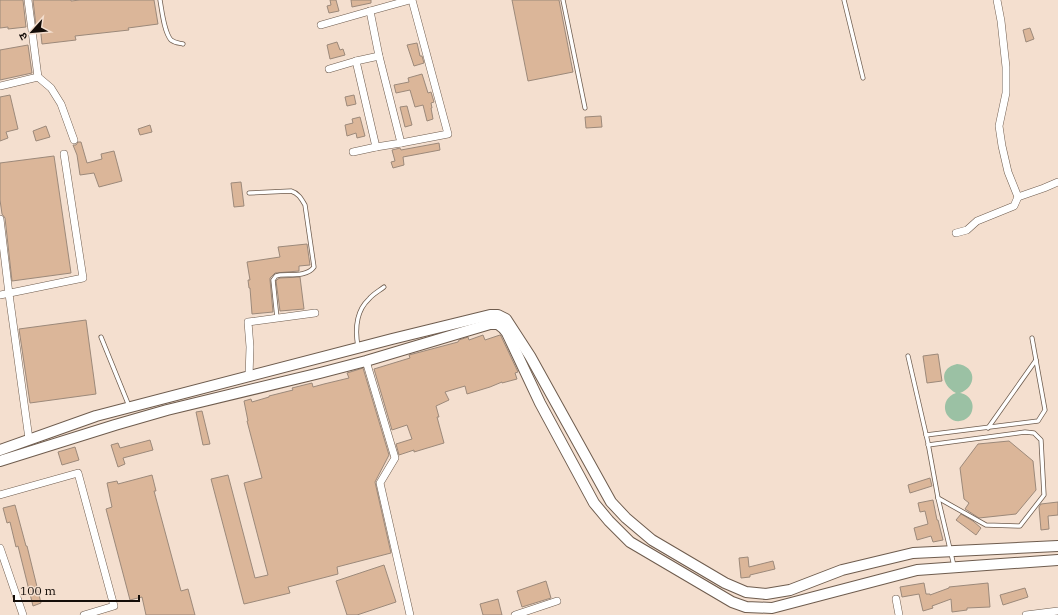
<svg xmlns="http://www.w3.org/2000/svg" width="1058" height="615" font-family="'IBM Plex Serif','Noto Sans Devanagari',serif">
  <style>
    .green { fill: #9bc1a4 }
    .building { fill: #dbb699; stroke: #9c897a }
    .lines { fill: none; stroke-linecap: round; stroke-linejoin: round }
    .lane-casing { stroke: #6e5c4e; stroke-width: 5 }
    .street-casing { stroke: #6e5c4e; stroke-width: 8 }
    .secondary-casing { stroke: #6e5c4e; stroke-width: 12 }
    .lane { stroke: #fff; stroke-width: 3.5 }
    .street { stroke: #fff; stroke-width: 7 }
    .secondary { stroke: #fff; stroke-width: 10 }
  </style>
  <rect width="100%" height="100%" fill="#f4dfcf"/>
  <path class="green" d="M957,364c20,2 20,23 3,29 8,1 15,9 12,18 -1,4 -4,7 -8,9 -18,7 -28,-20 -8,-27 -15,-8 -17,-25 1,-29z"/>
  <g class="building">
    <path d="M0,0h23l3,27 -18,2v-2l-8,1z"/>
    <path d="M33,0h38v1l9,-1h74l4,24 -30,4 1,2 -54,6 1,4 -34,4 -2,-19 -4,1z"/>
    <path d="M330,0h6l3,11 -10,2 -2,-7 4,-1z"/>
    <path d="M351,0h20v3l-19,4z"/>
    <path d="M512,0h47l14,72 -45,9z"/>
    <path d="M1030,28l4,11 -8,3 -3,-12z"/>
    <path d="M337,42l3,8 3,-1 2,6 -15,4 -3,-14z"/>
    <path d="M417,43l3,13h2l2,7 -10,3 -7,-21z"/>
    <path d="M28,45l4,28 -32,7v-30z"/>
    <path d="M422,74l6,19 3,-1 3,10 -3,1 1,5h-1l2,11 -6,2 -4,-16 -8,2 -5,-17 -14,3 -2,-8 15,-3 -1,-4z"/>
    <path d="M10,95l8,34 -12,3 2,6 -8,3v-44z"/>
    <path d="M354,95l2,9 -9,2 -2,-9z"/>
    <path d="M407,106l5,19 -7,2 -5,-20z"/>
    <path d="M601,116l1,11 -16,1 -1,-11z"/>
    <path d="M360,117l5,19 -8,2 -1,-5 -9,3 -2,-11 8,-2 -1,-4z"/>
    <path d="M150,125l2,7 -12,3 -2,-6z"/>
    <path d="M46,126l4,11 -14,4 -3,-10z"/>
    <path d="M78,142h3l6,21 15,-4 -1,-5 13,-3 8,30 -23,6 -5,-14 -14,2 -3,-20 -4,-10h3z"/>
    <path d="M439,143l1,7 -37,7 1,8 -11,3 -2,-6 4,-1 -3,-11 8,-2 1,2z"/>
    <path d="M54,156l17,117 -59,8 -7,-63 -3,-4 -2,-14v-37z"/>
    <path d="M241,182l3,24 -10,1 -3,-24z"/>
    <path d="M307,244l3,21 -11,1v5l-24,2 -5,5v2l3,32 -21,2 -2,-26h-1l-1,-8h2l-3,-18 33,-5 -2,-10z"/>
    <path d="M300,277l4,32 -24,2 -4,-30 2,-2 2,-1z"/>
    <path d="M86,320l10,74 -66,9 -11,-74z"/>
    <path d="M483,335l2,5 15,-5 1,1 17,36 -3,1 2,6 -15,4v-1l-12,5 -23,7 -2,-8 -20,6 4,8 -13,6 3,11h-2l7,26 -30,9v-2l-15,5 -3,-11 16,-5 -5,-14 -15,5 -18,-61 36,-11 -1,-3 49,-13 1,-2 9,-3 1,3z"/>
    <path d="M938,354l4,27 -15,2 -4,-27z"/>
    <path d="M363,368l26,87 -14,27 16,71 -54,14 1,7 -50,13 2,6 -46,11 -33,-125 17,-4 27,103 13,-3 -24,-92 18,-5 -15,-57h1l-4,-20 7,-2 1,3 17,-5v-1l24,-6 -1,-2 20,-5 1,4 11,-3 25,-6 -2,-5z"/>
    <path d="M202,411l8,33 -7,1 -7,-33z"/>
    <path d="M150,440l3,10 -30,8 2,6 -7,3 -7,-22 7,-2 2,5z"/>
    <path d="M1009,441l24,20 3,29 -20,24 -37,4 -14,-9 4,-6 -5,-4 -4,-31 18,-24z"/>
    <path d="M75,447l4,13 -17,5 -4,-13z"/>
    <path d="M152,475l4,16h-2l27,100 7,-2 7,26h-49l-4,-18 -12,3 -24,-91 6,-2 -5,-24 10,-2 1,3z"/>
    <path d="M930,478l2,8 -22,7 -2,-8z"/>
    <path d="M933,500l4,20h1l5,20 -10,2 -2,-6 -14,4 -3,-12 14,-4 -3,-13 -5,1 -2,-9z"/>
    <path d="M1058,502v13l-10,1 1,13 -8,1 -2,-23 2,-3z"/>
    <path d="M15,505l11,41h1l14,57 -8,3 -15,-60 -2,1 -6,-25 -3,1 -4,-15z"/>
    <path d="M961,514l12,7 8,7 -5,7 -20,-15z"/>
    <path d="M748,557l1,10 24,-6 2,8 -25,6v2l-9,1 -2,-20z"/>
    <path d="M384,565l12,37 -39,13h-10l-11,-34z"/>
    <path d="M546,581l5,17 -29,9 -5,-16z"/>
    <path d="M924,583l2,11h4v1l19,-7v-1l39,-4 2,24 -23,1v2l-15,2 -1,-13 -19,7 1,2 -10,3 -4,-17 -17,3 -2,-10z"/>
    <path d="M1025,588l3,9 -25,8 -3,-10z"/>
    <path d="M498,599l4,16h-19l-3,-11z"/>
  </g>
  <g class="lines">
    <defs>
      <g id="lane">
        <path d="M160,0c2,11 4,32 11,40 4,3 8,3 12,4"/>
        <path d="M563,0l22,108"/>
        <path d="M844,0l19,78"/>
        <path d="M249,193l42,-2c7,2 10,7 14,14l9,62c-7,10 -24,7 -34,8l-4,1 -3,4 4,38"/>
        <path d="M101,337l28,69"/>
        <path d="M358,347c-3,-17 -2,-36 11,-48 4,-5 10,-8 15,-12"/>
        <path d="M908,356l20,87 10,55 16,68"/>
        <path d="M988,428l48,-68"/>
        <path d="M926,435l112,-14 7,-11 -13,-72"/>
        <path d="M928,445l97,-13 9,1 7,7 3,55 -24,31 -34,-1 -48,-27"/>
      </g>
      <g id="street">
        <path d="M28,0l10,77"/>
        <path d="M321,25l49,-14 40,-11"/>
        <path d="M356,61l20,86"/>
        <path d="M329,69l27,-8 23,-5"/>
        <path d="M0,86l38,-9 13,11 10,16 13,36"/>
        <path d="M401,143l47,-9 -36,-134"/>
        <path d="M353,152l23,-5 25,-4 -22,-87 -9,-45"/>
        <path d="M1018,197l26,-9 14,-6"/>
        <path d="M0,219l9,75 20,145"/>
        <path d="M956,233l11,-3 10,-9 37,-15 4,-9 -10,-25 -6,-26 -3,-20 7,-33v-26l-5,-46 -4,-21"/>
        <path d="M0,295l83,-17 -19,-124"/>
        <path d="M366,361l29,97 -15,25 30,132"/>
        <path d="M249,376l1,-29 -2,-25 67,-9"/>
        <path d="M0,495l78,-22 36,133 -30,9"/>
        <path d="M0,548l23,67"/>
        <path d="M896,599l3,16"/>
        <path d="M515,615l42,-14"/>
        <path d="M1026,615l32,-4"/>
      </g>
      <g id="secondary">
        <path d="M0,450l96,-34 296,-77 98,-24h8l8,4 24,37 81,146 15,16 26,22 73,43 21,9 20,2 24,-4 52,-20 71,-17 145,-7"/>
        <path d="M0,461l115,-36 52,-15 153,-37 46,-12 124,-37h8l5,4 4,5 33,70 54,100 15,18 21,21 102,60 14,5 26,1 145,-38 141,-10"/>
      </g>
    </defs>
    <use href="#lane" class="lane-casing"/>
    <use href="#street" class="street-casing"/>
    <use href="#secondary" class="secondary-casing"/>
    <use href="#lane" class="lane"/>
    <use href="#street" class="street"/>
    <use href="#secondary" class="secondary"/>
  </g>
  <g transform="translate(32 32) rotate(243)" stroke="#f4dfcf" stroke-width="3" paint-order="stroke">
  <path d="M0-3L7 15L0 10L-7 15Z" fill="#140d08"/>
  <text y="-6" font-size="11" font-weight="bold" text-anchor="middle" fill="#140d08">उ</text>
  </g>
  <path d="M14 595v6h125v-6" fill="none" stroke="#140d08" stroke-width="2"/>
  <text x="20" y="595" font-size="12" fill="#140d08" stroke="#f4dfcf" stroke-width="3" paint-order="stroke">100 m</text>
</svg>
